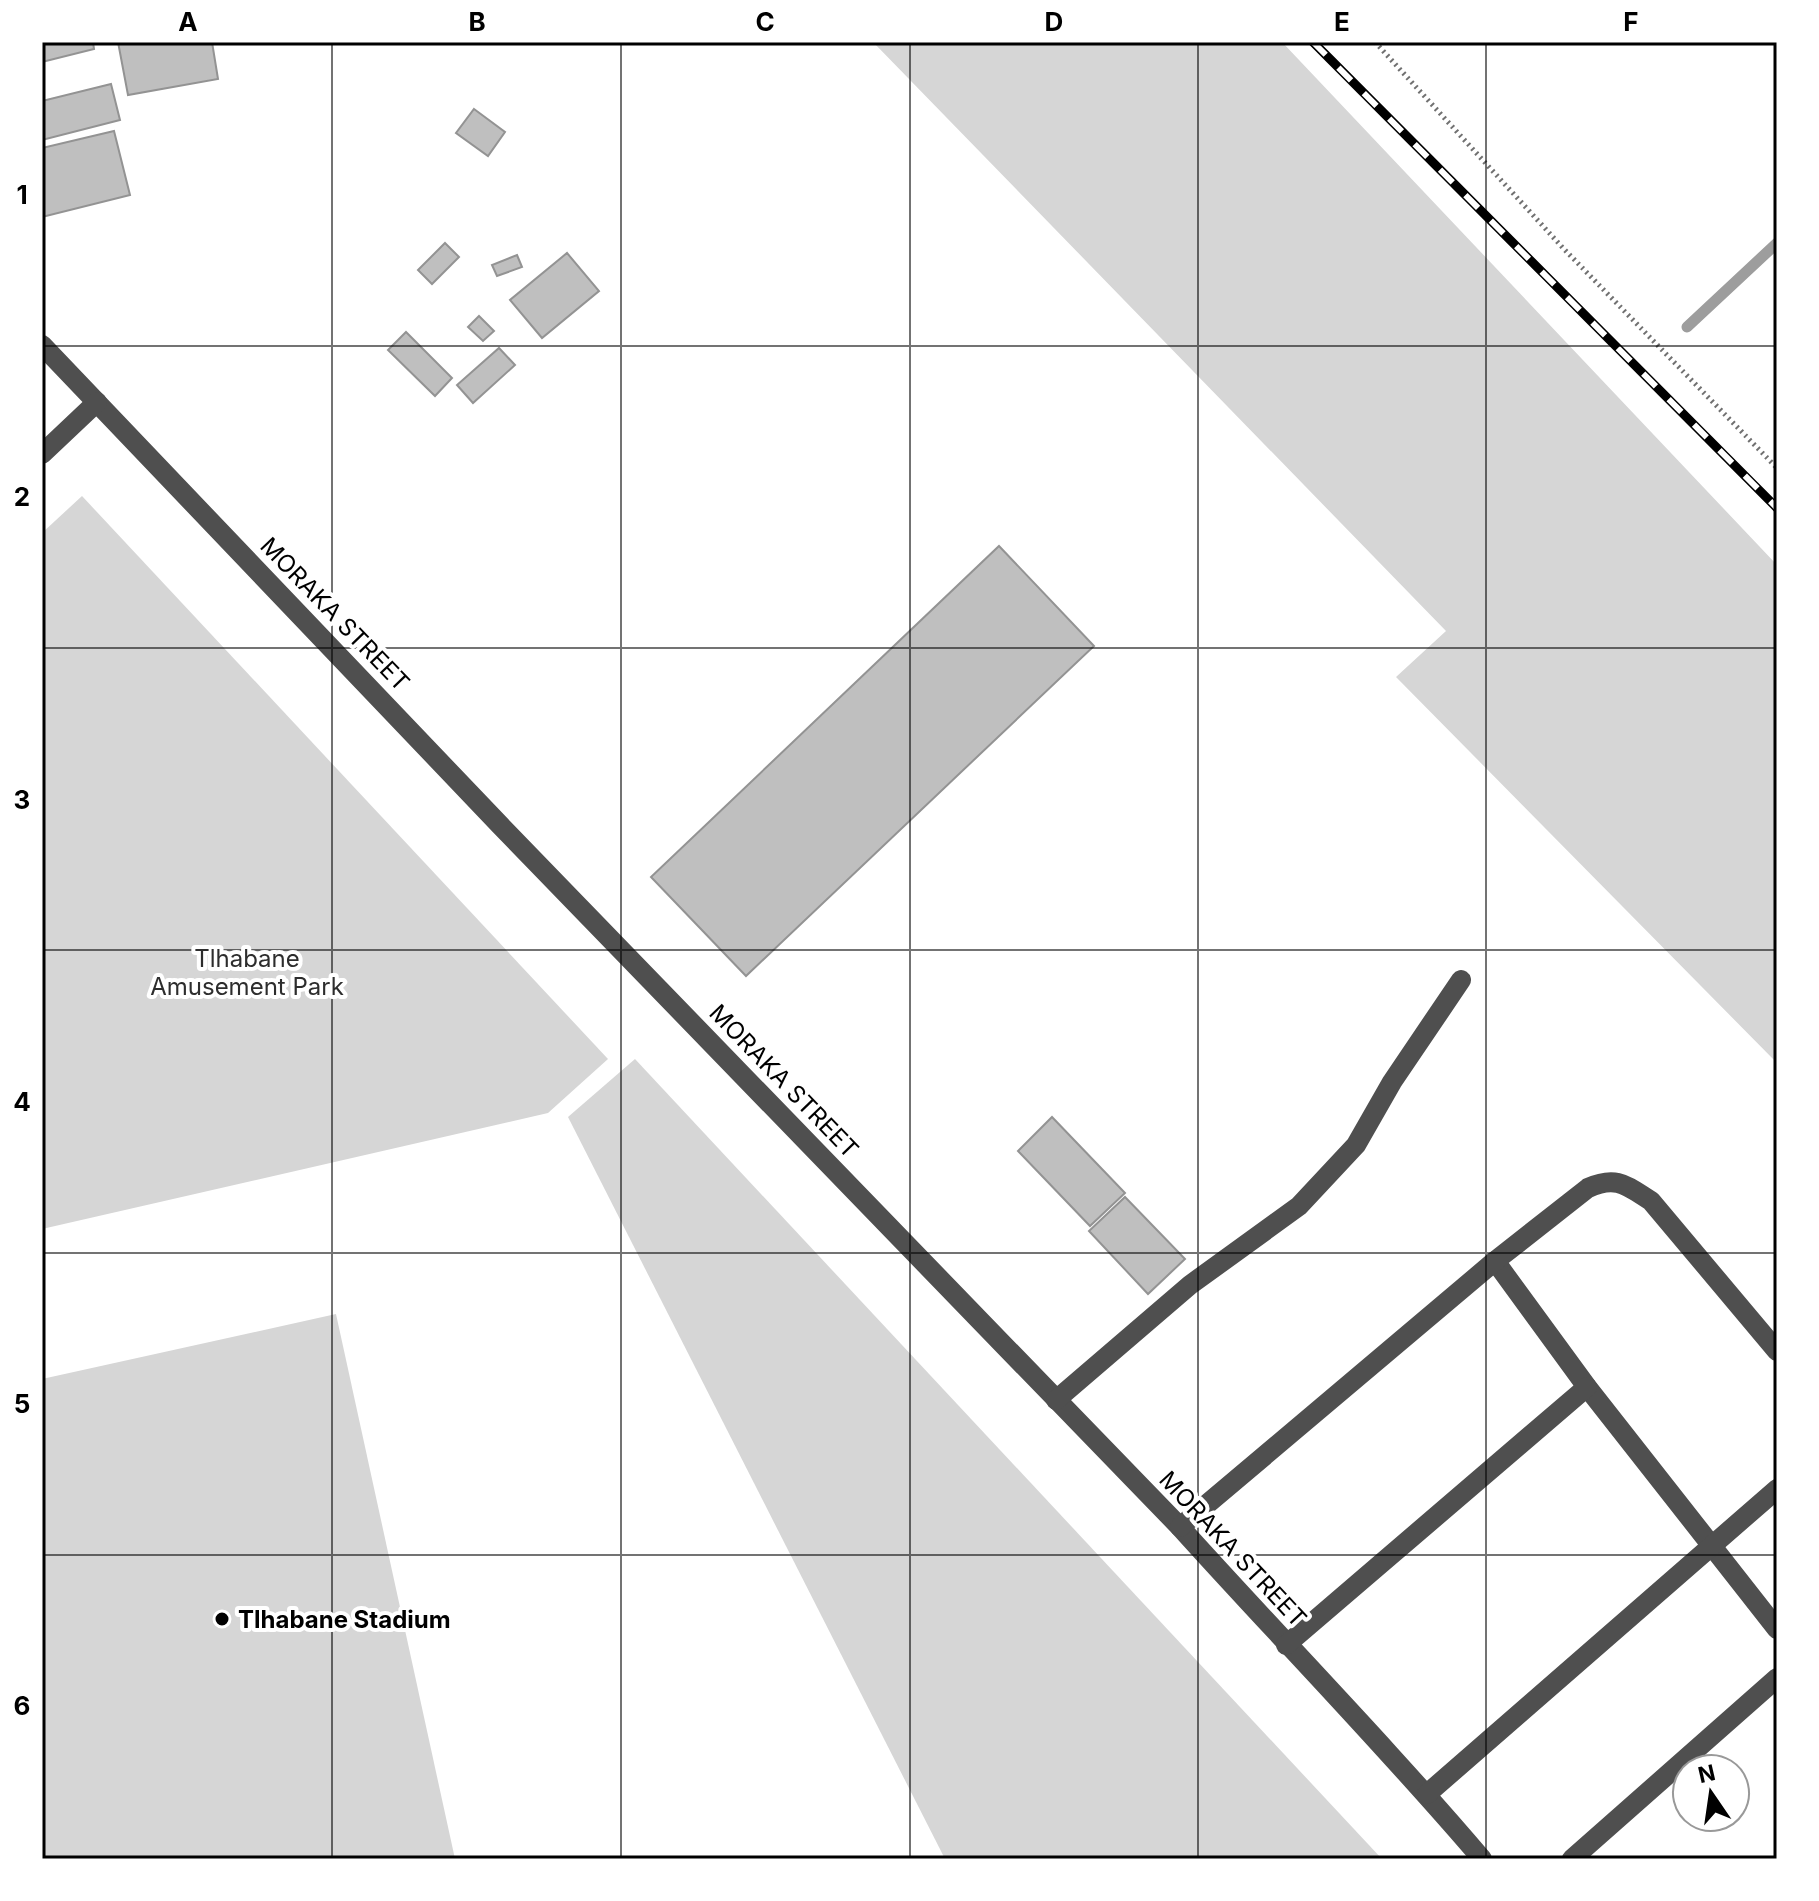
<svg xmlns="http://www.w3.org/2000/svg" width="1819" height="1901" font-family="Inter,sans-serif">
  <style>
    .green { fill: #d6d6d6 }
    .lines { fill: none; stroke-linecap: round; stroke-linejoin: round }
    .stream { stroke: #9d9d9d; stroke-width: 11 }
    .building { fill: #bfbfbf; stroke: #939393; stroke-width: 2 }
    .path { stroke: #717171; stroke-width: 5; stroke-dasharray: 2 4; stroke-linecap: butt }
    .minor { stroke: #4f4f4f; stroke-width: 20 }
    .rail-casing { stroke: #000; stroke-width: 9 }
    .rail { stroke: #fff; stroke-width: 6; stroke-dasharray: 18; stroke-linecap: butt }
    .grid { fill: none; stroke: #000; stroke-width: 2; stroke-opacity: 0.55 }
    .poi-dot { fill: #000; stroke: #fff; stroke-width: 3 }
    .labels { text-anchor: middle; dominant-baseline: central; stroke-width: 8; stroke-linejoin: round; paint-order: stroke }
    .street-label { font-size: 24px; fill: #000; stroke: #fff }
    .park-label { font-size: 24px; fill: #2d2d2d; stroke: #fff }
    .poi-label { font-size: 24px; font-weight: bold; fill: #000; stroke: #fff; text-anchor: start }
    .neatline { fill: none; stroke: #000; stroke-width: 3 }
    .grid-label { font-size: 26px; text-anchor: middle; font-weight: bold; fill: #000 }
  </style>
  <rect width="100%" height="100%" fill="#fff"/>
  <g class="green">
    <path d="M873,42h409l495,523v498l-381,-386 50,-46z"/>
    <path d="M82,496l526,563 -60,54 -506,116v-696z"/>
    <path d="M635,1059l747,800h-437l-377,-742z"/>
    <path d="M336,1314l119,545h-413v-480z"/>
  </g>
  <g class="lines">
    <path class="stream" d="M1687,327l90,-84"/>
  </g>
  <g class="building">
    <path d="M42,42h51l1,7 -52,13z"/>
    <path d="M118,42h94l6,37 -90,16z"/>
    <path d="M111,84l9,36 -78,20v-39z"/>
    <path d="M474,109l31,23 -17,24 -32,-23z"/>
    <path d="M114,131l16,64 -88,22v-69z"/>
    <path d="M445,243l14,14 -27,27 -14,-14z"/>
    <path d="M567,253l32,38 -57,47 -32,-38z"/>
    <path d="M517,255l5,12 -25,9 -5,-11z"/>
    <path d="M479,316l15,15 -11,10 -15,-14z"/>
    <path d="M406,332l46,46 -17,18 -47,-46z"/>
    <path d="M499,348l16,17 -42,38 -16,-18z"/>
    <path d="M999,546l95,100 -348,330 -95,-99z"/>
    <path d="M1052,1117l73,76 -35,33 -72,-75z"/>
    <path d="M1125,1197l60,62 -37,35 -59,-63z"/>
  </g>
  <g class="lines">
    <path class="path" d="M1375,42l188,206 214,220"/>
    <g class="minor">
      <path d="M42,345l458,480 680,702c100,111 205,218 302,332"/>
      <path d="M42,454l55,-52"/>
      <path d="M1495,1261l92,126 190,242"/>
      <path d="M1056,1400l134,-115 109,-79 57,-61 36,-63 69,-102"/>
      <path d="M1180,1527l315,-266 93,-73c29,-13 39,-2 63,13l126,150"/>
      <path d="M1286,1645l301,-258"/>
      <path d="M1427,1794l350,-305"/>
      <path d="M1572,1859l205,-181"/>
    </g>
    <defs>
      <path id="rail" d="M1313,42l464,466"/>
    </defs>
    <use href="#rail" class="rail-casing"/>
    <use href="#rail" class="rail"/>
  </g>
  <path class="grid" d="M332,42v1817M621,42v1817M910,42v1817M1198,42v1817M1486,42v1817M42,346h1735M42,648h1735M42,950h1735M42,1253h1735M42,1555h1735"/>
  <circle class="poi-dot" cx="222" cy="1619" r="8"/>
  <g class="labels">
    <g class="street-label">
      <text transform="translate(335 614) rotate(46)">MORAKA STREET</text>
      <text transform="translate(784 1081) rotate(46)">MORAKA STREET</text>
      <text transform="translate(1233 1549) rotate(47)">MORAKA STREET</text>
    </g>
    <g class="park-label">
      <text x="247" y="958">Tlhabane<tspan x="247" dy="28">Amusement Park</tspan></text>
    </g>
    <g class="poi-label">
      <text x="238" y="1619">Tlhabane Stadium</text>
    </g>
  </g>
  <rect width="1819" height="1901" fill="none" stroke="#ffffff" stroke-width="88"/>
  <g transform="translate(1711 1793) rotate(347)"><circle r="38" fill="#ffffff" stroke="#999999" stroke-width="2"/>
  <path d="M0-6L14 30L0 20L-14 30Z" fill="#000000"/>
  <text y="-12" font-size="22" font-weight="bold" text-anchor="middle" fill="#000000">N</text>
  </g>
  <rect x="44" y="44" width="1731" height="1813" class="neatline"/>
  <g class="grid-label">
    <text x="188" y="31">A</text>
    <text x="477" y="31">B</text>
    <text x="765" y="31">C</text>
    <text x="1054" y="31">D</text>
    <text x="1342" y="31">E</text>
    <text x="1631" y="31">F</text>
    <text x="22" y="204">1</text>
    <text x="22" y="506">2</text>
    <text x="22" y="809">3</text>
    <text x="22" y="1111">4</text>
    <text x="22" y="1413">5</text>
    <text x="22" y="1715">6</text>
  </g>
</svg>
